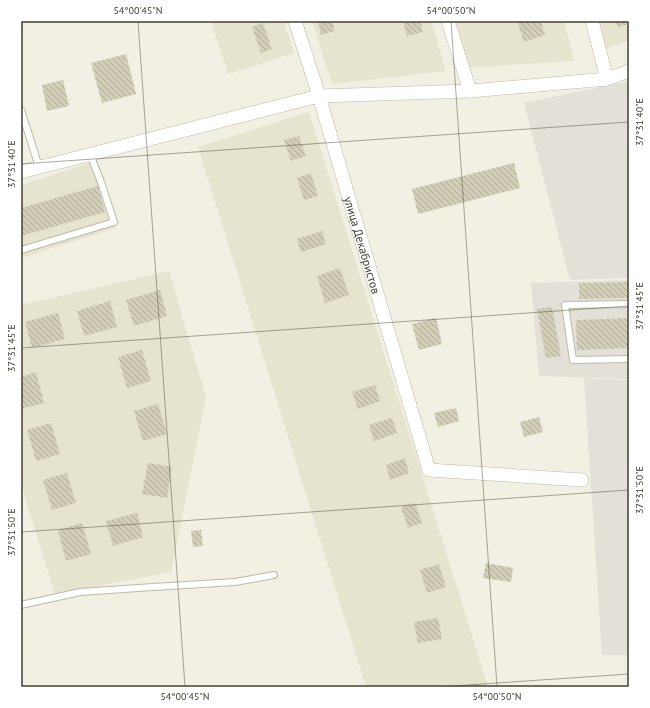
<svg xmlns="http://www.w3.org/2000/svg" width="650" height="708" font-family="'PT Sans',sans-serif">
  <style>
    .residential { fill: #e6e3cf }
    .industrial { fill: #e3e0d7 }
    .building { fill: url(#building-back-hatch) }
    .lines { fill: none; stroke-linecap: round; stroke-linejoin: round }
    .lane-casing { stroke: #bdbaa4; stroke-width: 8 }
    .street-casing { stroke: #bdbaa4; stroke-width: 14 }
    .lane { stroke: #fff; stroke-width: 6 }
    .street { stroke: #fff; stroke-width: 13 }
    .ticks { fill: none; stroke: #434032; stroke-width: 1; stroke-opacity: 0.45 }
    .labels { text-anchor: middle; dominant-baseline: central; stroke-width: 3; stroke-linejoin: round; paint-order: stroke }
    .street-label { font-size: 12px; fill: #434032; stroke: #fff }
    .neatline { fill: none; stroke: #434032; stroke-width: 1.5 }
    .ticks-label { font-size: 10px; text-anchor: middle; fill: #434032 }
  </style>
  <defs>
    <pattern id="building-back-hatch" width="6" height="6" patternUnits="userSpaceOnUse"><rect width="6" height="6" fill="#d3ceb7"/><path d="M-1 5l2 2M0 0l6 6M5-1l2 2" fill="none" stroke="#ada995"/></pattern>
  </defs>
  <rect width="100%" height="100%" fill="#f2f0e2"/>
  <g class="residential">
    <path d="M211,21h73l10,32 -66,21z"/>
    <path d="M312,21h119l15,50 -114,13z"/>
    <path d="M446,21h118l10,40 -113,7z"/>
    <path d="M594,21h35v20l-28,9z"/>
    <path d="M309,112l179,575h-122l-168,-540z"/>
    <path d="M95,161l21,67 -95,30v-73z"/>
    <path d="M169,271l37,126 -35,175 -116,22 -34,-110v-179z"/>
  </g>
  <g class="industrial">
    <path d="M629,81v197l-59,2 -46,-177z"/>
    <path d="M629,280v99l-90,-3 -8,-93z"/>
    <path d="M584,378l45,2v275h-27z"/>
  </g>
  <g class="building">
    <path d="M318,21h14l3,10 -14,4z"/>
    <path d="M406,21h14l3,11 -16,4 -4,-14z"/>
    <path d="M517,21h24l4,14 -21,7z"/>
    <path d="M616,21h13v3l-11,3z"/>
    <path d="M263,23l9,26 -11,4 -9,-26z"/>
    <path d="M126,54l10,40 -34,9 -11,-40z"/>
    <path d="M63,80l6,26 -22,5 -5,-26z"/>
    <path d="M299,136l7,20 -15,5 -7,-21z"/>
    <path d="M514,163l6,25 -102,26 -6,-25z"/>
    <path d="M311,173l7,23 -14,4 -7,-22z"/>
    <path d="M98,186l7,26 -84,24v-28z"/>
    <path d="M322,231l4,13 -25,8 -4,-13z"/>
    <path d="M340,268l9,27 -24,8 -8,-27z"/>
    <path d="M629,282v16l-50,1v-16z"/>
    <path d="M160,290l7,26 -33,10 -8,-26z"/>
    <path d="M110,301l7,26 -33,9 -7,-25z"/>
    <path d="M552,307l9,49 -15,2 -9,-49z"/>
    <path d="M58,313l7,26 -33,9 -7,-26z"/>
    <path d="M436,318l6,26 -23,6 -7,-26z"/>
    <path d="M629,318v30l-52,2 -1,-30z"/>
    <path d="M142,350l9,31 -24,7 -9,-31z"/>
    <path d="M36,372l8,31 -23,6v-32z"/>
    <path d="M375,385l5,16 -22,8 -6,-17z"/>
    <path d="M158,404l9,30 -24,7 -9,-30z"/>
    <path d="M456,408l3,13 -21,6 -4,-14z"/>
    <path d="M539,417l4,15 -19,5 -4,-15z"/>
    <path d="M392,418l5,15 -23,8 -5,-16z"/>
    <path d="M51,423l9,31 -24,7 -9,-31z"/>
    <path d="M405,458l4,15 -19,7 -4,-15z"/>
    <path d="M148,463l24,4 -5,31 -25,-4z"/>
    <path d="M67,473l9,30 -24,7 -9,-30z"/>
    <path d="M415,503l7,20 -14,5 -7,-21z"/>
    <path d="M137,513l6,24 -30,9 -7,-25z"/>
    <path d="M82,523l9,31 -25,7 -8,-31z"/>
    <path d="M201,530l2,16 -10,1 -2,-16z"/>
    <path d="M486,563l27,5 -2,14 -28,-4z"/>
    <path d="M439,564l7,23 -19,6 -7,-23z"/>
    <path d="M438,618l4,21 -24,4 -4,-21z"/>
  </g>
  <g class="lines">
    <defs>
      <g id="lane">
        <path d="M21,110l18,57"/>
        <path d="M21,250l93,-28 -13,-40 -11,-28"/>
        <path d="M629,304l-64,1 8,55 56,-1"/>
        <path d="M21,605l59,-13 73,-5 82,-5 39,-7"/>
      </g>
      <g id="street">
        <path id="s1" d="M295,21l24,75 110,374 153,10"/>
        <path d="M448,21l22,70"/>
        <path d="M592,21l15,58"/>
        <path d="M21,172l298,-76 151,-5 137,-12 22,-8"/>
      </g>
    </defs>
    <use href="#lane" class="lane-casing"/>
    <use href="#street" class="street-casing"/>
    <use href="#lane" class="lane"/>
    <use href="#street" class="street"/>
  </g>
  <path class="ticks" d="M138,21l47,666M451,21l46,666M21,164l608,-42M21,348l608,-42M21,532l608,-42M438,687l191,-13"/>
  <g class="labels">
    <g class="street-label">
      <text stroke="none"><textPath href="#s1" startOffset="234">улица Декабристов</textPath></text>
    </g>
  </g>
  <rect width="650" height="708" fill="none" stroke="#ffffff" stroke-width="44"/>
  <rect x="22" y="22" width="606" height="664" class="neatline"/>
  <g class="ticks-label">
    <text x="138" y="14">54°00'45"N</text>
    <text x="451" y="14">54°00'50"N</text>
    <text transform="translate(639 122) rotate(-90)" y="4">37°31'40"E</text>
    <text transform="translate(11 164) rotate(-90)" y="4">37°31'40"E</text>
    <text transform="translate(639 306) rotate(-90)" y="4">37°31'45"E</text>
    <text transform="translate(11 348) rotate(-90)" y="4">37°31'45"E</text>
    <text transform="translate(639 490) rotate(-90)" y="4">37°31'50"E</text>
    <text transform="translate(11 532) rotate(-90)" y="4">37°31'50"E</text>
    <text x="185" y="700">54°00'45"N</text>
    <text x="497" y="700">54°00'50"N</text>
  </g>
</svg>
